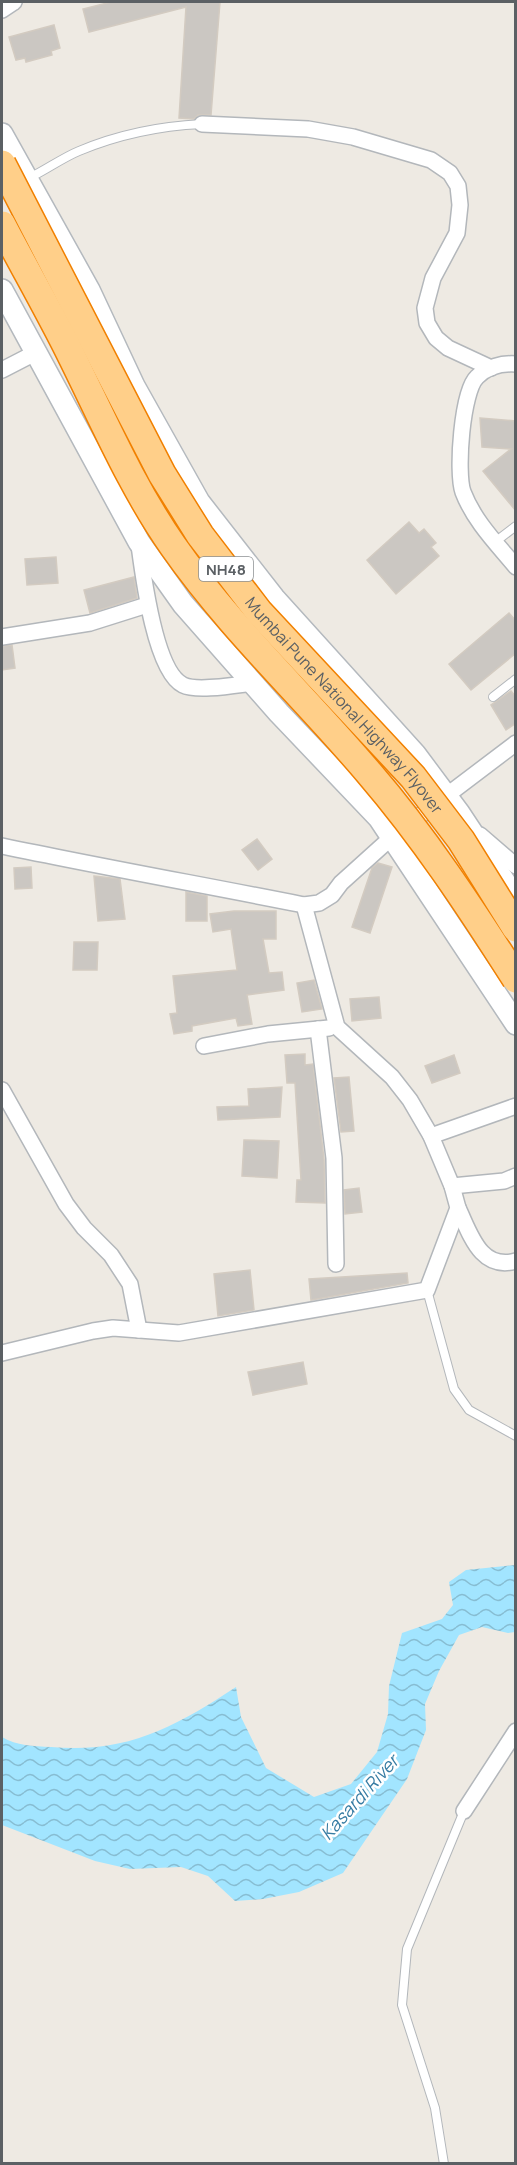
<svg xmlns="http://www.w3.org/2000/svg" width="517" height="2165" font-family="Manrope,sans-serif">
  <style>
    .water { fill: url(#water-waves) }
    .building { fill: #cbc7c2; stroke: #d3cbc1; stroke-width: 1.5 }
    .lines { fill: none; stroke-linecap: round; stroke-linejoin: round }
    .lane-casing { stroke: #b3b7bb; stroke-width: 10 }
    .street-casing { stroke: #b3b7bb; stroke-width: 18 }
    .secondary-casing { stroke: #b4b9be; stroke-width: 24 }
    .lane { stroke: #fff; stroke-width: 8 }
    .street { stroke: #fff; stroke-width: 15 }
    .secondary { stroke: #fff; stroke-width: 21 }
    .highway-bridge-casing { stroke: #f18000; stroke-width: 30; stroke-linecap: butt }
    .highway-bridge { stroke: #ffcf89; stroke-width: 27 }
    .labels { text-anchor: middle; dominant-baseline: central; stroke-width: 5; stroke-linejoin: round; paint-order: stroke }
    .shield { fill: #fff; stroke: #8c9092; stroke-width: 1.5 }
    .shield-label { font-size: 15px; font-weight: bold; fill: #5b6064 }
    .street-label { font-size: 16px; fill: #5b6064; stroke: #fff }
    .water-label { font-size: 18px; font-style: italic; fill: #367ca3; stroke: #fff }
  </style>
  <defs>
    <pattern id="water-waves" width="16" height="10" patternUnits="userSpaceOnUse" patternTransform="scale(1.5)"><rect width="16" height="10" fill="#a2e5ff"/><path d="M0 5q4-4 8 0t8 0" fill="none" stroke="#87bdd2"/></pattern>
  </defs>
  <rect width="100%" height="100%" fill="#eeeae3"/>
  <path class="water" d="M515,1565v67l-7,1 -26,-6 -23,8 -20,36 -14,33 1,26 -19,49 -64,94 -44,19 -36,7 -28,2 -27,-25 -27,-9 -51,2 -35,-8 -93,-36v-88c15,9 31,9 49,10 75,7 124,-20 185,-60l5,30 25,51 48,29 37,-13 26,-32 11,-38 1,-28 13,-53 40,-14 11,-14 -4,-23 17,-12z"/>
  <g class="building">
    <path d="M111,2h109l-9,113h-13l-4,4 -15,-1 7,-111 -97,25 -6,-23z"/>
    <path d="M54,25l6,23 -9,3 1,4 -26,7 -1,-4 -9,2 -7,-23z"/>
    <path d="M480,418l36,3v90l-33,-40 28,-22 -29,-2z"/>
    <path d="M409,522l10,11 5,-4 12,14 -5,4 8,9 -43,38 -29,-34z"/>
    <path d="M56,557l2,26 -31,2 -2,-26z"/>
    <path d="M134,577l3,21 -47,15 -6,-23z"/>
    <path d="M509,613l7,8v32l-45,37 -22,-26z"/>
    <path d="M12,645l3,23 -13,2v-24z"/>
    <path d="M511,691l5,6v26l-10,7 -15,-25z"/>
    <path d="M257,839l15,20 -14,11 -16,-20z"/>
    <path d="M378,863l14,4 -22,66 -18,-6 20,-59z"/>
    <path d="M31,867l1,21 -17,1 -1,-21z"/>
    <path d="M94,876l26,3 5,40 -27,2z"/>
    <path d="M186,892l21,4v25h-21z"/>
    <path d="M234,911h42v28h-13l6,34 13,-1 2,18 -37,5 5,29 -14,2 -2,-8 -44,8v5l-18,3 -4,-20 7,-1 -4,-37 64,-6 -6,-41 -18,3 -3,-18z"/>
    <path d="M74,942h24l-1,28h-24z"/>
    <path d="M314,980l8,29 -20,3 -5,-29z"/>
    <path d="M379,997l2,21 -29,3 -2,-22z"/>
    <path d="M305,1054v11l8,-1 11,95 1,44 -29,-1 1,-22h4l-6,-97h-8l-2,-28z"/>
    <path d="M454,1055l6,18 -28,10 -7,-17z"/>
    <path d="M349,1077l5,54 -13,1 -7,-54z"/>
    <path d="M282,1087l-2,30 -62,3 -1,-13 32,-1 -1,-17z"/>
    <path d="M244,1140l35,1 -2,37 -35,-2z"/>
    <path d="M359,1188l3,24 -17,2 -1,-24z"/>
    <path d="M250,1270l4,40 -36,6 -4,-42z"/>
    <path d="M407,1273l1,10 -97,17 -2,-21z"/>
    <path d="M303,1362l4,22 -54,11 -5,-23z"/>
  </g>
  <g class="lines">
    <defs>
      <g id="lane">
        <path d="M29,178c17,-8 33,-20 50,-27 38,-16 82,-25 123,-27"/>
        <path d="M495,542l21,-16"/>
        <path d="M493,697l23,-18"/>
        <path d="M427,1290l27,99 15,21 47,26"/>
        <path d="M444,2164l-9,-56 -33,-103 5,-56 57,-138"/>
      </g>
      <g id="street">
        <path d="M2,10l12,-8"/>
        <path d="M202,124l106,5 45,8 78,23 19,13 8,13 2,19 -3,28 -24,45 -8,30 2,15 9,15 12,10 43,20"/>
        <path d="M516,364c-14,-1 -29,3 -39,13 -15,14 -21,95 -14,115 11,29 34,52 53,75"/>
        <path d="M2,370l33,-17"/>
        <path d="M139,545c4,30 16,126 44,140 14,7 53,0 70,-2"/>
        <path d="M2,637l88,-14 57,-18"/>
        <path d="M480,835l36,31"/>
        <path d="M2,846c100,21 201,39 302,59l15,-2 13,-8 9,-12 51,-46 124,-94"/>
        <path d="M318,1029l16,129 2,106"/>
        <path d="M204,1046l64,-12 61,-6"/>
        <path d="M2,1090l64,114 18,24 27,27 19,29 9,46"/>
        <path d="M431,1136l85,-30"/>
        <path d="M452,1186l52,-5 12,-5"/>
        <path d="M458,1208c12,25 22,63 58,53"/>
        <path d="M2,1353l91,-22 20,-3 66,5 248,-43 31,-82 -6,-22 -21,-50 -21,-36 -18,-23 -55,-50 -33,-122"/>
        <path d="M464,1811l52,-80"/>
      </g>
      <g id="secondary">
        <path d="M2,134l87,156 45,96 65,116 75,96 141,156 44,59 57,86"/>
        <path d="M2,290l137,252 44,62 96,109 100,105 137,206"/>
      </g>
    </defs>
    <use href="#lane" class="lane-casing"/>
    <use href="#street" class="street-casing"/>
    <use href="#secondary" class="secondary-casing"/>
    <use href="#lane" class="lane"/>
    <use href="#street" class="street"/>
    <use href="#secondary" class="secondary"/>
    <defs>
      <g id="highway-bridge">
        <path id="s1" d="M2,164l160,310 38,61 59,77 154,165 48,63 55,88"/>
        <path d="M2,225c22,42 46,84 67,126 33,66 62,135 104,195 58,83 131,150 196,227 55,64 101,134 147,206"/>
      </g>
    </defs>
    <use href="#highway-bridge" class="highway-bridge-casing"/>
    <use href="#highway-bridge" class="highway-bridge"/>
  </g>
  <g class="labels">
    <rect class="shield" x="199" y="557" width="54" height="24" rx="4.5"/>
    <g class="shield-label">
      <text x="226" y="569">NH48</text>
    </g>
    <g class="street-label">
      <text stroke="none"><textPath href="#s1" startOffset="644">Mumbai Pune National Highway Flyover</textPath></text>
    </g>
    <g class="water-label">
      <text transform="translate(359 1797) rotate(-48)">Kasardi River</text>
    </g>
  </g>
  <rect width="517" height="2165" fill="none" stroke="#5b6064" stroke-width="6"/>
</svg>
